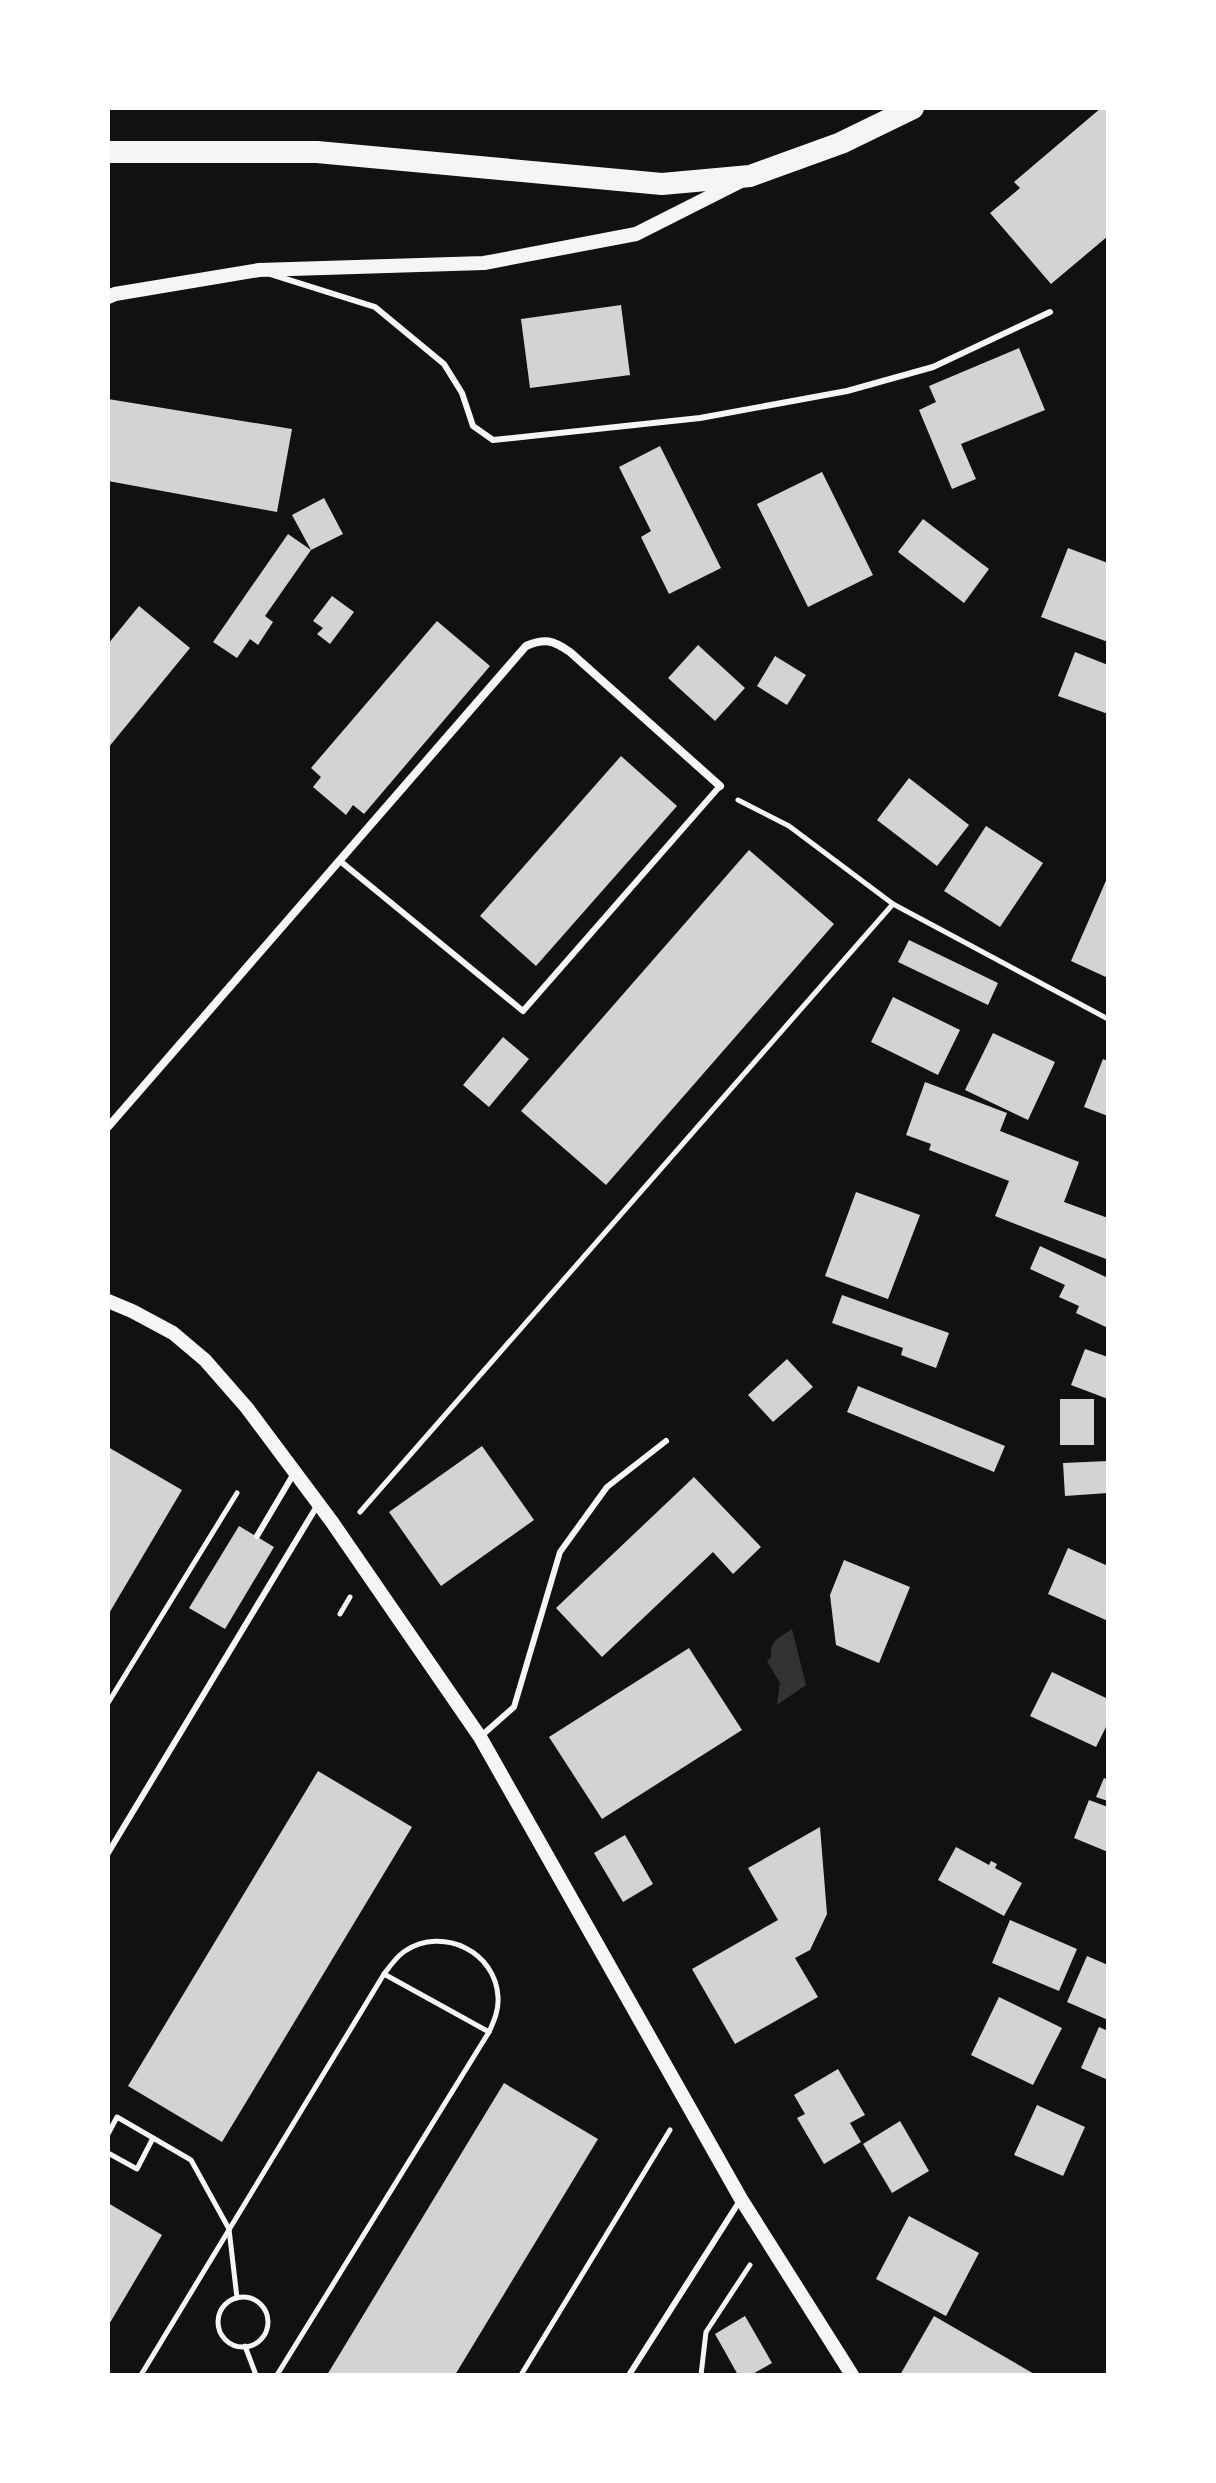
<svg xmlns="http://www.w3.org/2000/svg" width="1216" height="2483" font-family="'Source Sans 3',sans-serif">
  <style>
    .water { fill: #333 }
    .building { fill: #d3d3d3 }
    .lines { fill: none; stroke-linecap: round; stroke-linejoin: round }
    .path { stroke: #f5f5f5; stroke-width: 5 }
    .service { stroke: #f5f5f5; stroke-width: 6 }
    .minor { stroke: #f5f5f5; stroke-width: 8 }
    .tertiary { stroke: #f5f5f5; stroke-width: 14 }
    .trunk { stroke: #f5f5f5; stroke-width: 22 }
  </style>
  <rect width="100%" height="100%" fill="#111"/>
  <path class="water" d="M792,1629l14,56 -29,20 3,-22 -13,-22 4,-4c-2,-16 9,-20 21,-28z"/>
  <g class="building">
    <path d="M1101,108h7v128l-57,48 -61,-71 30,-25 -6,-6z"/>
    <path d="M621,305l9,70 -100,13 -9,-69z"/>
    <path d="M1019,348l26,62 -84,34 15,35 -24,10 -33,-79 17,-8 -7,-16z"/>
    <path d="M108,399l184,30 -15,83 -169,-31z"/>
    <path d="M660,446l61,122 -52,26 -28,-57 10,-6 -32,-64z"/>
    <path d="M822,472l51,103 -65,32 -51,-103z"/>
    <path d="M324,498l19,36 -32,16 -19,-35z"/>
    <path d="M923,519l66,50 -25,34 -66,-51z"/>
    <path d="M288,534l23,16 -46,66 8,6 -15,23 -8,-6 -13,19 -24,-16z"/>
    <path d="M1068,548l40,15v79l-67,-25z"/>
    <path d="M332,596l22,16 -24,32 -13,-10 6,-6 -10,-7z"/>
    <path d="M139,606l51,42 -82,100v-104z"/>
    <path d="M437,621l53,45 -126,148 -11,-9 -7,10 -33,-28 8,-10 -10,-9z"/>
    <path d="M698,645l47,43 -30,33 -47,-43z"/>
    <path d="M1075,652l33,13v49l-50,-18z"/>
    <path d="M775,656l31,19 -19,30 -30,-19z"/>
    <path d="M621,756l56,50 -141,160 -56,-50z"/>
    <path d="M909,778l60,47 -32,41 -60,-46z"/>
    <path d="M986,826l57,37 -43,64 -56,-36z"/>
    <path d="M749,850l85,74 -228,261 -85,-74z"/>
    <path d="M1108,876v102l-37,-17z"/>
    <path d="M909,940l89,43 -10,22 -90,-43z"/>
    <path d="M893,997l67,33 -22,45 -67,-33z"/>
    <path d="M993,1033l62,29 -27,58 -63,-30z"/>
    <path d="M503,1037l26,22 -40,48 -26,-22z"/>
    <path d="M1103,1059l5,2v55l-24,-9z"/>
    <path d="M925,1082l82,31 -7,18 79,31 -15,40 44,16v34l-2,7 -111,-43 14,-35 -80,-31 2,-6 -25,-9z"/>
    <path d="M856,1192l64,23 -32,84 -63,-23z"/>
    <path d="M1040,1246l68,32v50l-32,-15 3,-7 -20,-9 6,-12 -35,-16z"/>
    <path d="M842,1295l107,38 -13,35 -35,-13 2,-7 -71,-25z"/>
    <path d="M1085,1349l23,8v42l-37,-14z"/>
    <path d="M787,1359l26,28 -40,35 -25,-27z"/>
    <path d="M858,1386l147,60 -11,26 -147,-60z"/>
    <rect x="1060" y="1399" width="34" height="46"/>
    <path d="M482,1446l52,74 -93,66 -52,-74z"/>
    <path d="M108,1447l74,43 -74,125z"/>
    <path d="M1108,1461v32l-43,3 -2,-33z"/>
    <path d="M694,1477l67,70 -28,27 -20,-22 -111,105 -46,-49z"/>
    <path d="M239,1526l35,21 -49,82 -36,-21z"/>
    <path d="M1068,1548l40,18v55l-60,-27z"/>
    <path d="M844,1560l66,27 -31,76 -43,-18 -6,-50z"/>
    <path d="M689,1648l53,82 -140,89 -53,-82z"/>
    <path d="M1052,1672l56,27v24l-12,24 -66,-31z"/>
    <path d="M318,1771l94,56 -190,315 -94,-56z"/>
    <path d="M1104,1778l4,2v21l-12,-4z"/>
    <path d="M1089,1800l19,7v45l-34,-14z"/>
    <path d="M820,1827l7,87 -17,36 -15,8 23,39 -83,47 -43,-75 86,-49 -30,-52z"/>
    <path d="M625,1835l28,49 -30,18 -29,-49z"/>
    <path d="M956,1847l33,18 2,-4 6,3 -2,4 27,15 -18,33 -66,-36z"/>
    <path d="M1010,1920l67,29 -18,42 -67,-28z"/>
    <path d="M1087,1956l21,9v55l-41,-18z"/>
    <path d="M999,1997l63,31 -29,57 -62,-30z"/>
    <path d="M1099,2027l9,4v49l-27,-12z"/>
    <path d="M838,2069l27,46 -15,8 11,19 -37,22 -27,-46 8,-4 -11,-19z"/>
    <path d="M504,2083l94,56 -143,236h-128z"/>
    <path d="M1037,2105l48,22 -22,49 -49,-21z"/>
    <path d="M900,2121l29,50 -37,22 -29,-49z"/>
    <path d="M108,2203l54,32 -54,91z"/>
    <path d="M909,2216l70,37 -33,63 -70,-37z"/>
    <path d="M745,2316l27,47 -21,12h-13l-23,-41z"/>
    <path d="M934,2316l102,59h-136z"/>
  </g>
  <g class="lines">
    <g class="path">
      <path d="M738,800l51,26 104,78 215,115"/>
      <path d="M360,1512l533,-608"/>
      <path d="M340,1614l10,-17"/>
      <path d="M108,1703l129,-210"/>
      <path d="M384,1974l105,58"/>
      <path d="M108,2134l9,-17 74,43 38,69 8,69"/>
      <path d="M108,2153l29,16 16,-31"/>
      <circle cx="243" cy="2322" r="25"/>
      <path d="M245,2346l11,29"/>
      <path d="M141,2375l243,-401c6,-8 13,-18 21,-23 38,-25 91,1 93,46 1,13 -4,24 -9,35l-212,343"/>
      <path d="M521,2375l149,-245"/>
      <path d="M701,2375l5,-43 44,-67"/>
    </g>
    <g class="service">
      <path d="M270,274l105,33 69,57 18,29 11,33 20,14 207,-22 147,-27 86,-24 117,-55"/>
      <path d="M340,861l183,150 197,-225"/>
      <path d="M257,1536l36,-61"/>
      <path d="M480,1737l34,-30 46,-155 47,-65 59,-46"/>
      <path d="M108,1853l209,-347"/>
      <path d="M629,2375l112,-176"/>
    </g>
    <path class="minor" d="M108,1127l418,-481c19,-8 27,-6 44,6l150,134"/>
    <g class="tertiary">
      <path d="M108,297l7,-3 144,-24 225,-7 152,-29 105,-53"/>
      <path d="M108,1301l24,10 41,22 32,27 42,48 85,114 148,215 261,462 111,176"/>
    </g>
    <path class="trunk" d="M108,152h209l345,32 88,-8 91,-33 72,-35"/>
  </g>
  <rect width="1216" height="2483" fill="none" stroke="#ffffff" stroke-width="220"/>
</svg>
